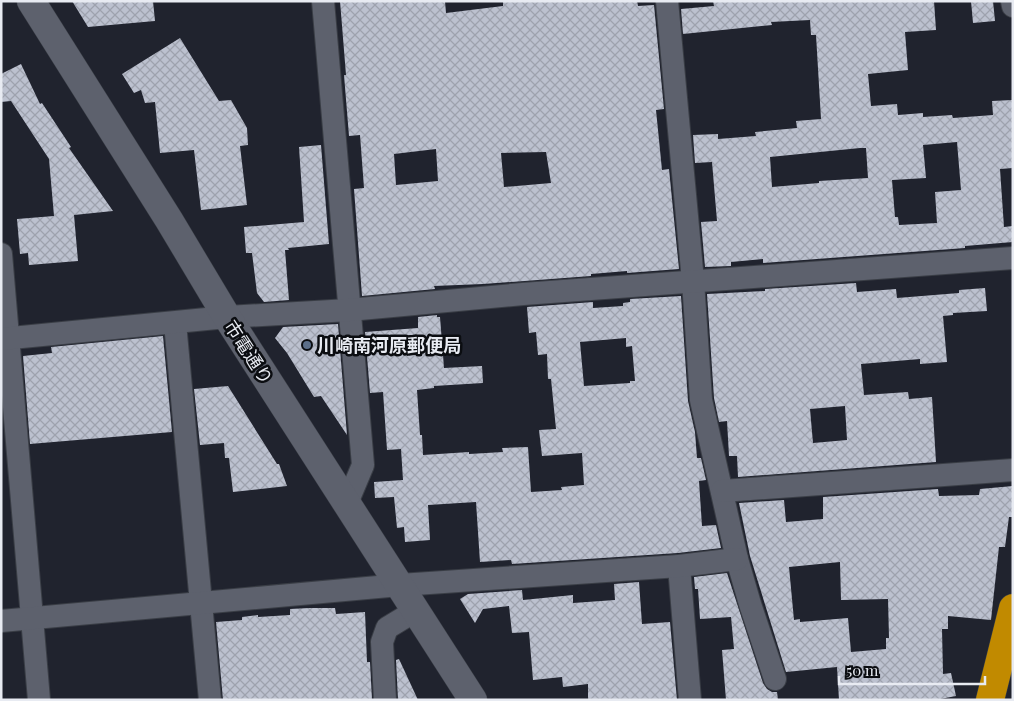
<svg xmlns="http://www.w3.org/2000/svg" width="1014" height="701" font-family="'Playfair Display','Noto Sans JP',serif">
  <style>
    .building { fill: url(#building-cross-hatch); fill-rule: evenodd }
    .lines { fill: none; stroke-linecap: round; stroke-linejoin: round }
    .street-casing { stroke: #3a3e46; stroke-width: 24 }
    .secondary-casing { stroke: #3a3e46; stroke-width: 29 }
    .highway-casing { stroke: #3a3e46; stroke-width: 29 }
    .street { stroke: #5d616d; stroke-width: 22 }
    .secondary { stroke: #5d616d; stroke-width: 28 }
    .highway { stroke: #c18a00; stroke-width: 28 }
    .service-dot { fill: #5c6f8a; stroke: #0b0d11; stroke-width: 2 }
    .labels { text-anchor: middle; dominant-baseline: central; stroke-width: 5; stroke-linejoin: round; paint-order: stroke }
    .poi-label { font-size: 18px; font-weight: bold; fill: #e8ebf2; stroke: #0b0d11; text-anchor: start }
    .street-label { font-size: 18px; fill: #e8ebf2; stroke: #0b0d11 }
  </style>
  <defs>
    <pattern id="building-cross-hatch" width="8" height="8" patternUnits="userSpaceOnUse" patternTransform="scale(1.25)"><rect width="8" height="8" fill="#bcc1cf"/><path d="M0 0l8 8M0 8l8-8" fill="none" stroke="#9ea2ae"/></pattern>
  </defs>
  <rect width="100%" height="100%" fill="#20232e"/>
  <g class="building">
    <path d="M72,1h81l2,20 -67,6z"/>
    <path d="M340,1h105l1,12 57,-7v-5h134l1,5 16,-1 10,104 -8,1 6,60 7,-1 10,100 -52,4v-2l-36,3v2l-108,8 -49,2 1,3 -73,7 -8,-107 10,-1 -4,-53 -11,1 -5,-61h2zM436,149l2,32 -42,4 -2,-31zM546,152l5,31 -47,4 -3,-34z"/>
    <path d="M713,1h221l2,29 -31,2 3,38 -40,4 3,32 26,-2 1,11 25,-2v4l29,-2 1,3 40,-3 -1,-14 20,-1 1,68 -13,1 4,58 9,-1v16l-48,4v2l-202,15v-4l-32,3v4l-26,1 -4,-45 16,-1 -5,-59 -17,1 -2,-28 25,-1v5l38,-3 -1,-4 42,-4 -1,-7 25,-2 -5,-84h-5l-1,-15 -39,2 1,3 -89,9 -2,-25 33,-3zM957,142l4,48 -26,2 2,31 -38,2 -1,-8h-3l-3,-37 34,-2 -3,-33zM860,148h6l2,30 -49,3v2l-47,4 -2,-30z"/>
    <path d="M971,1h22l2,20 -22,2z"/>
    <path d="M180,38l39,63 12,-1 16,28 1,17 -8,1 7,59 -46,5 -7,-60 -34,3 -5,-51 -10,1 -4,-13 -7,3 -12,-19z"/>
    <path d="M21,64l19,40 2,-1 29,44 -2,1 44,63 -39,4 4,46 -49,4 -1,-12 -8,1 -3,-35 37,-3 -5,-57 -38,-58 -10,1v-28z"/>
    <path d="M321,145l8,99 -41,4 1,2h-4l4,50 -25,2 -7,-9 -5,-40h-6l-2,-26 60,-5 -5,-75z"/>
    <path d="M856,283l1,9 39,-3 1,9 62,-5v-3l26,-2 2,23 -34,2v2l-10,1 4,46 -27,2v-5l-59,5 3,31 44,-3 1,7 23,-2 4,65 -198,15 -1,-21h-8l-2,-35 -8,1 -5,-24 -7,-104 58,-3v-2zM845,406l2,34 -34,3 -3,-34z"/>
    <path d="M681,296l7,105 7,31 2,26h4l5,22 -7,1 3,45 14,-1 5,23 -43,5 -166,11 -1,-4 -31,2 -4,-60 -48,3 2,35 -25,2 -1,-15 -7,1 -3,-31 -19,1 -1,-16 29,-2 -2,-31 -14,1 -4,-58 -13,1 -5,-61 53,-4v-11l19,-2v2h3l4,51 38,-2 1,17 -49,3v2l-17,2 3,45h2l1,20 46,-3v2l34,-2 -1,-4 26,-1 3,45 31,-2 -1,-3 23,-2 -2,-32 -40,3 -3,-26 17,-1 -5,-50h-3l-1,-25 -9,1 -2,-23 -7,1 -2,-26 66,-5v6l30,-2v-3l7,-1v-3zM626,338v9l6,-1 3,35h-5v2l-46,3 -4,-44z"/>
    <path d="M338,324l9,111 -26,-39 -7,1 -27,-44 -12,-15 8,-11z"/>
    <path d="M163,336l9,96 -142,12 -7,-88 29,-3 -1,-6z"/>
    <path d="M228,386l49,78h2l8,22 -54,6 -4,-34h-4l-1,-15 -24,2 -6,-56z"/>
    <path d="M1013,486v31h-4l-4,30h-6l-8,73 -43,-4v13h-6l1,45 8,-1 5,23 -21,4h-96l-2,-33 -51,5 -36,-116 -11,-53 45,-3 2,22 37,-3v-22l115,-8 1,7 40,-1 1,-6zM840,562l1,38 47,-1 1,39h-3v11l-35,3 -3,-34 -48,4v-3l-6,1 -5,-53z"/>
    <path d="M727,573l36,110 4,6 5,3h5l1,8h-52l-4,-50 12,-1 -3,-32 -31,2 -2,-30h-3l-1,-12z"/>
    <path d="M639,582l3,42 28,-2 7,78h-89v-16l-25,3 -1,-10 -29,3 -4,-48 -17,1 -3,-27 -26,3 -8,14 -15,-24 8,-5 54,-4 1,10 50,-5v8l42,-3 -1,-16z"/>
    <path d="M309,608h26l1,6 29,-2 2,50h3l2,37 -149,1 -7,-78 26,-2v-3l16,-2v2l32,-2v-6z"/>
    <path d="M399,659l19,41h-20l-2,-40z"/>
  </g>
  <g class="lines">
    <defs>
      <g id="street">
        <path d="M323,1l40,464 -16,38"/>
        <path d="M667,1l26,280 8,119 36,159 13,45 25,75"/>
        <path d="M1012,1l1,5"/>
        <path d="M1,254l38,446"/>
        <path d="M175,323l35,377"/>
        <path d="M1,339l226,-22 122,-7 174,-16 490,-36"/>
        <path d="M722,491l291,-21"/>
        <path d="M679,566l11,134"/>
        <path d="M1,621l399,-36 279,-19 58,-7"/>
        <path d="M385,700l-3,-58 5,-14 28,-17"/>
      </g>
      <path id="secondary" d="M31,1l138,219 58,97 246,383"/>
      <path id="highway" d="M990,700l23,-92"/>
    </defs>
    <use href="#street" class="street-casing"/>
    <use href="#secondary" class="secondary-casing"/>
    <use href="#highway" class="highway-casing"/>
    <use href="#street" class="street"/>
    <use href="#secondary" class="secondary"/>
    <use href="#highway" class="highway"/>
  </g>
  <circle class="service-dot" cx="307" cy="345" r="5"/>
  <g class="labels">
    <g class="poi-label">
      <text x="317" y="345">川崎南河原郵便局</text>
    </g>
    <g class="street-label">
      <text transform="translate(249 352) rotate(57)">市電通り</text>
    </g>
  </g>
  <rect width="1014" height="701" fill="none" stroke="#e8ebf2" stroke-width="5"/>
  <path d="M839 676v8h146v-8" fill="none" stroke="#e8ebf2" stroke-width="2.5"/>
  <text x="846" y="676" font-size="15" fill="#e8ebf2" stroke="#0b0d11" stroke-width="4" paint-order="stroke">50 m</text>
</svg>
